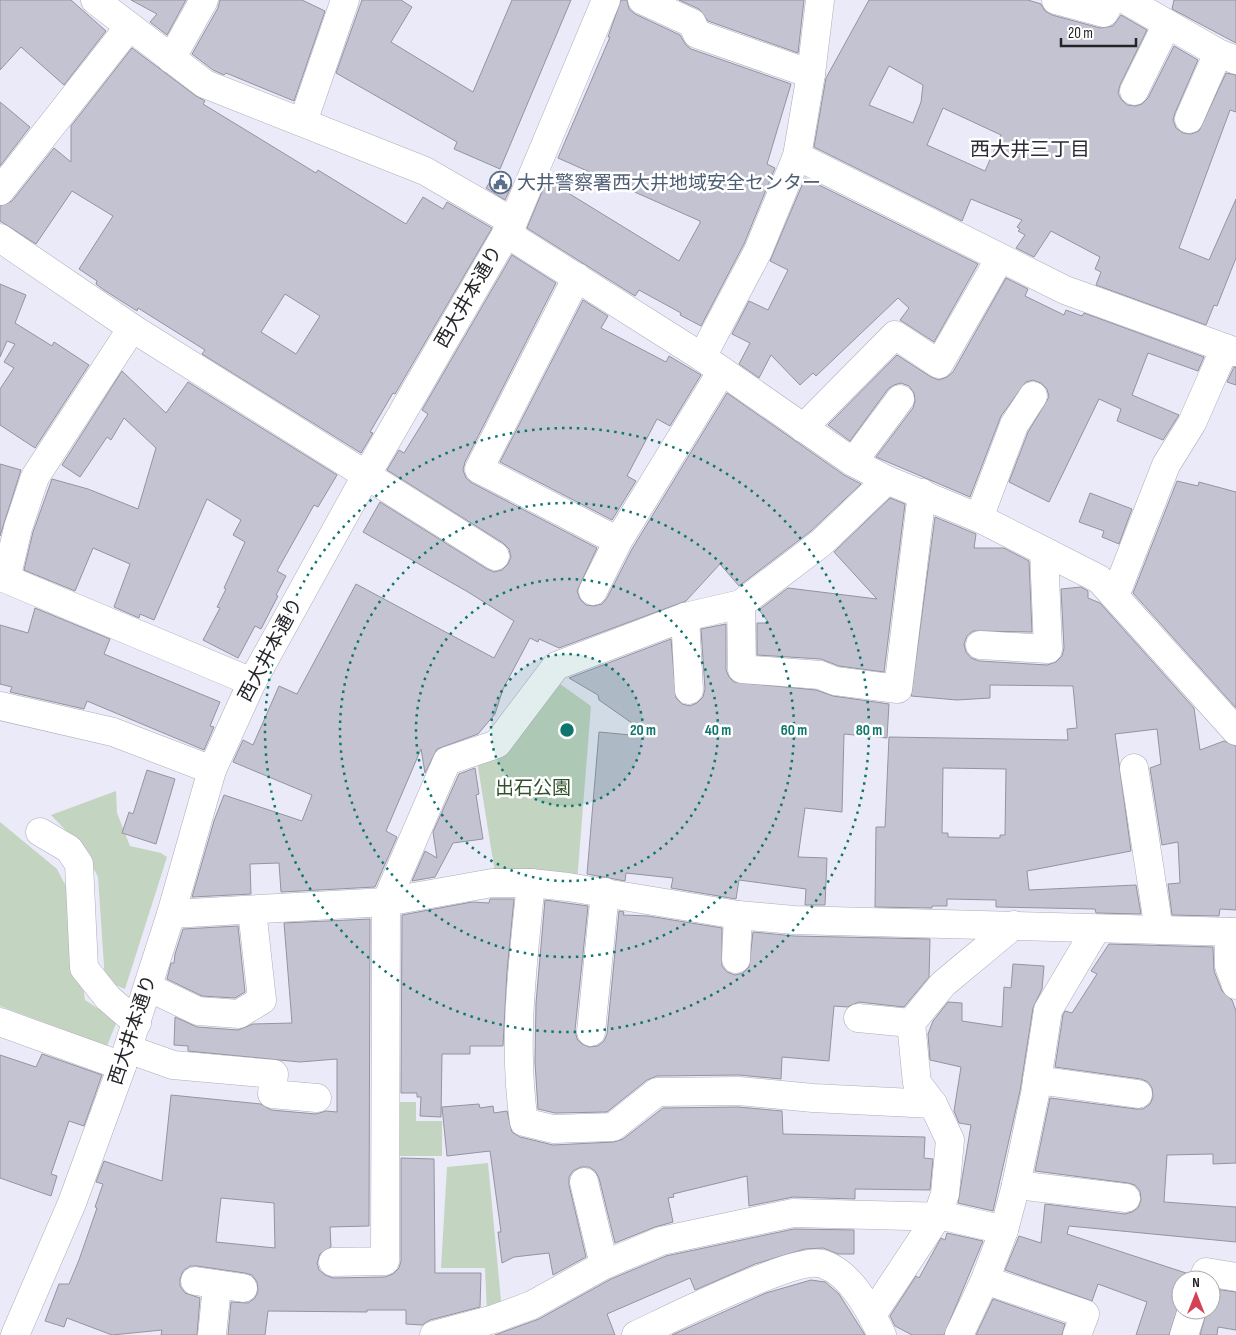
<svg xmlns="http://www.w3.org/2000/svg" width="1236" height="1335" font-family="'Sofia Sans Condensed','Noto Sans JP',sans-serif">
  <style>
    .green { fill: #c3d5c1 }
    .building { fill: #c3c3d1; stroke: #9494a1; fill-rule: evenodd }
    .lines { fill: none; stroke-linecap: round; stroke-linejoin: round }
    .minor-casing { stroke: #aeacb9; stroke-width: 29 }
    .minor { stroke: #fff; stroke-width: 28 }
    .ring { fill: none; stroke: #0f766e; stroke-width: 2.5; stroke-dasharray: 2.5 5 }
    .labels { text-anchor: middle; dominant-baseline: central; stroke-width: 5; stroke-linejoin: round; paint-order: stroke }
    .service-label { font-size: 19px; fill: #4e5e75; stroke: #fff; text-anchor: start }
    .street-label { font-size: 19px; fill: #242429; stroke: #fff }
    .park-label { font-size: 19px; fill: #30512b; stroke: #fff }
    .neighbourhood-label { font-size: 20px; fill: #2d2b36; stroke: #fff }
    .centre { fill: #0f766e; stroke: #fff; stroke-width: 2.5 }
    .ring-label { font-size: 15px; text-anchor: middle; font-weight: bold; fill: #0f766e; stroke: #fff; stroke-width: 5; stroke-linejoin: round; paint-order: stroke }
  </style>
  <rect width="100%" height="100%" fill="#ebeaf8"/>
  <g class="green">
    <path d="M553,679l38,27 -14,176 -81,-3 -19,-118z"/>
    <path d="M116,791l1,22 13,33 31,7 6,4 -42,132 -20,-8 -7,-104 -15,-29 -32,-33z"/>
    <path d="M0,822l57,47 13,25 15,106 32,21 -10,25 -107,-40z"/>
    <path d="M389,1102h27v19h26v35h-52z"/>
    <path d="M488,1163l14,148 -15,2 -2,-45h-44l6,-101z"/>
  </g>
  <g class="building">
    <path d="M0,0h71l35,31 -42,54 -43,-38 -21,23z"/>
    <path d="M131,0h55l-19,35 -17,-13 7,-8z"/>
    <path d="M220,0h82l23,11 -31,90 -68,-28 -2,2 -11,-5 -21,-16 26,-46z"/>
    <path d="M362,0h39l11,7 -21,35 82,50 39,-92h59l-71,169 -46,-20 3,-7 -121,-69z"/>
    <path d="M621,0h6l2,9 6,5 45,21 6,10 5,4 100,35 -24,80 8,4 -31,76 -43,82 -21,-11 1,-2 -42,-23 -4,6 -108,-68 20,-48 132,81 21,-38v-2l-142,-63 52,-121h-2z"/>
    <path d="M679,0h125l-6,53 -90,-32 -9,-12z"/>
    <path d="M869,0h159l13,4 4,7 7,4 48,13 13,-2 8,-11 26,15 -27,55 -2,8 3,6 6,6 9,1 6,-2 6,-6 26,-52 24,14 -23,53 -2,7 3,8 7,5 8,1 8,-3 27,-58 10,2v37l-6,-2 -51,138 30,12 27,-61v59l-19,48 -3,-1 -8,20 -110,-40 5,-13 -6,-3 5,-12 -49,-26 -17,26 -18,-9 9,-13 -7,-4 2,-2 -3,-2 5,-7 -51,-21 -9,22 -148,-74 12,-69zM889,66l34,19 -2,17 -8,21 -44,-18zM943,108l58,27 -16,36 -58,-26z"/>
    <path d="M1174,0h62v43l-64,-34z"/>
    <path d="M132,48l64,48 9,5 -2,3 113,69 2,-3 88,54 17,-27 20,12 4,-7 45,26 -97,166 -2,-1 -23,39 3,1 -12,20 -159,-99 3,-4 -67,-42 -1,3 -33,-21 -8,-6 1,-3 -18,-12 34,-53 -41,-25 -36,53 -36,-23v-15l12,-5 42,-53 17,14v-36zM285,294l35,22 -24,38 -35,-22z"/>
    <path d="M0,102l30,25 -30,39z"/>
    <path d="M495,174l17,11 -7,15 -19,-12z"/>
    <path d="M805,178l173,86 -44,78 -34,-22 9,-12 -11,-10 -82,78 -3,-3 -13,12 -29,-30 -12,23 -20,-14 11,-21 -18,-9 17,-33 19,9 20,-40 -18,-9z"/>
    <path d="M512,255l44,28 -91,179 -2,8 3,8 6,5 125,65 -20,43 3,8 6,6 8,1 8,-2 5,-6 25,-49 95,-156 117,82 17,9 -50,47 -72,55 -19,-22 -34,37 -127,47 -20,-9 -1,3 -8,-4 -27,51 -8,25 -17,20 -41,15 -12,24 -4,-24 -35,82 11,6 -22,50 -94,5 -2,-29 -29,1 1,30 -59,3 22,-76 10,-26 78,26 10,-26 -79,-33 10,-22 10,5 26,-59 18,8 59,-110 138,74 20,-37 -46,-29 -105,-60 17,-30 107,67 7,3 8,-2 6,-6 3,-7 -2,-8 -6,-6 -116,-73 12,-20 5,3 24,-39 -6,-4z"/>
    <path d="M1006,278l22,11 -3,7 39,19 2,-5 16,6 2,-3 120,44 -6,14 -50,-18 -16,42 47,20 -16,25 -46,-19 4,-12 -22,-10 -50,103 -40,-20 19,-50 21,-35 -2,-8 -6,-6 -8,-3 -7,2 -25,34 -31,81 -94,-40 37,-49 2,-7 -1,-8 -5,-7 -8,-3 -7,2 -6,4 -38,52 -22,-16 69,-70 34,22 8,3 8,-3 6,-5z"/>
    <path d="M0,284l26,11 -11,28 37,23 2,-4 35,23 -54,83 -35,-23v-36l14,-21 -10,-6 11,-18 -8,-3 -7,16z"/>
    <path d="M583,300l25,16 -7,12 65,34 3,-6 32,19 -31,51 -13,-7 -30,57 9,5 -24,39 -112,-58z"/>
    <path d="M1234,367h2v18l-9,-3z"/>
    <path d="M122,371l44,42 22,-31 149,93 -19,32 -4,-2 -37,66 9,5 -10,19 2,1 -17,33 -6,-3 -17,32 -35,-18 17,-32 -3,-1 9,-18 -2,-1 21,-46 -12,-7 8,-15 -34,-21 -53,121 -14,-6 -1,4 -25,-11 16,-43 -37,-16 -18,43 -51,-21 9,-38 19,-53 36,10 50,20 18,-61 -32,-30 -13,22 -4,-3 -27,40 -18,-12z"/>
    <path d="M0,464l21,6 -21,66z"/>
    <path d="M1177,481l21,5 1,-4 37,10v216l-103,-115z"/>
    <path d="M1090,493l42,16 -13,35 -17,-7 2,-6 -25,-9z"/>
    <path d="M890,498l15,6 -21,168 -45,-6 -18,-7 -64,-4v-32h12l-10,-13 29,-22 89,11 -43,-47z"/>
    <path d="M935,517l41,17 -2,14h30l25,13 3,71 -59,-1 -6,5 -3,8 2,8 5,6 8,3 68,4 9,-3 6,-6 2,-8 -3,-59 20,-2 7,4v7l12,5 94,105 6,42 24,-9 12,5v164l-16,-1 -1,7 -47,-1 -4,-31 12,-1 -2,-41 -16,3 -12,-77 11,-4 -4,-35 -42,5 16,117 -104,20 2,19 107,-5 5,29 -45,-1 -1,-4 -99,-2v-7l-49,-1v7h-15v2l-57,-1 1,-80h9l4,-90 179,3 -1,-11 10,-1 -4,-42 -83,-1v13l-33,2 -46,-4zM943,768l63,1 -1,66h-5v3l-52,-1v-4h-6z"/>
    <path d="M35,608l75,31 -6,15 116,48 -10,24 4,1 -10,23 -117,-49 -3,8 -74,-17 2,-5 -12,-3v-59l28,8z"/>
    <path d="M726,624v46l3,7 5,5 82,8 17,6 56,8 -2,34 -43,-4 -2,78 -37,-4 -7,49 29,1 -2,47h-20l1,-16 -67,-9 -3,19 -65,-11 2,-10 -47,-5 -1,8 -38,-7 12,-142 53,5 -53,-37 -1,-5 -29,-17 102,-39 5,59 6,6 8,2 7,-3 6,-6 2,-8 -4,-60z"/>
    <path d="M475,768l4,26 -3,1 7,44 -30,4 -18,34 -23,4 13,-30 12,7 -4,-26 26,-58z"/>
    <path d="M147,770l28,9 -19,65 -34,-11 7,-21 4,2z"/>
    <path d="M490,899h24l-7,72 -4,75h-33v8h-28l-1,63 -21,-1 1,-19h-4v-4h-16l1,-178 70,-13 17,1z"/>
    <path d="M545,900l43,6 -13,124 2,9 5,5 7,3 9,-1 6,-5 3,-7 12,-123 5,1 -1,3 25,1 74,12v38l5,6 8,3 8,-2 6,-6 4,-35 41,4 136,3 -1,38 -25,30 -45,-5 -12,5 -13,-1 -5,55 -47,-4 -1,22 -42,-4 -82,1 -10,4 -40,32 -52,1 -17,-4 -3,-47 1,-59z"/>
    <path d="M370,919l-1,307 -39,1 1,20 -11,7 -3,9 2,7 6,5 8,3 52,-1 8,-3 6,-6 2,-7v-103l33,1 1,114h46l-1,34 -50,13 -8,5 -16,-1v-14h-39v2l-99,-1 -3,24h-37l3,-33 17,1 7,-5 3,-7 -1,-9 -5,-7 -7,-2 -48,-7h-7l-7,5 -3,8v7l5,7 15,5 -3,37h-36l1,-5 -50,5 -45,-17 -3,9 -19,-6 14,-37h10l10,-24 18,-52 -2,-1 8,-23 -7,-2 8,-21 58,20 9,-86 90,9 10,6 45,4 10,-3 11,1v-53l-37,3 -112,-11v-5l-14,-1 1,-28 22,10 41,3 15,-6 39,-1 -8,-100zM221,1198l53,5 1,45 -59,-6z"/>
    <path d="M238,926l7,66 -10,6 -33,-2 -35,-17 4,-16h3l1,-9 8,-25z"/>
    <path d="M1109,944l104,3 1,24 8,20 10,9 4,11v152l-23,1v-10l-46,1 -3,47 72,5v35l-167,-16 -2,8 122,40 -1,6h-7v19l-12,36h-33l11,-33 -49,-18 -6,17 -87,-31 14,-34 22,7 4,-39 80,10 7,-2 6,-4 3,-8 -1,-9 -5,-6 -7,-2 -93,-12 15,-73 86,11h7l7,-5 3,-7 -1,-9 -4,-6 -7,-3 -86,-12 8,-52 2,-4 7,2 25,-39 -6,-3z"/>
    <path d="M1013,964l31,2 -2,23 -9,19 -13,83 -27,120 -35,-8 13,-78 -12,-2 -5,-12 7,-44 -31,-7 -2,-26 5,-13 15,-19 14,1v18l40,6 2,-40 7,1z"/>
    <path d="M42,1054l60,21 -18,51 -15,-5 -18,53 6,2 -6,20 -51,-18v-123l36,12z"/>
    <path d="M479,1104l1,4 13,-2 1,7 13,-2 5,21 8,5 33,8 61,-3 9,-3 40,-31 75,-1 44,4 1,23 142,3 -1,21 9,1 -3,31 -75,-1v10l-62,-2 -44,9 -2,-30 -74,18 1,3 -6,1 5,24 -18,5 -40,16 -16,-65 -4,-7 -6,-4h-8l-8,4 -4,6v8l17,72 -33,18 -4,-22 -35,4 -12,6 -4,-31h3l-11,-81 -43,5 -5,-49z"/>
    <path d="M794,1229l60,1v24h-16l-15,-6 -18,1 -50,15 -60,26 -5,-12 -83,36 8,21h-120l44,-16 72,-40 55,-23z"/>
    <path d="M947,1233l36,8 -39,94h-32l-17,-9 -5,-10 26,-40 3,2 22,-40 4,2z"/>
    <path d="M811,1280l14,2 14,12 26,41h-193l94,-42z"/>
    <path d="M1215,1289l21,3v38l-18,-3 -1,8h-17l7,-25h4v-17z"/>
    <path d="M993,1299l72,25 -3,11h-86z"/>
  </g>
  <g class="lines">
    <defs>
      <g id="minor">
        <path d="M95,0l110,84 220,87 88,51"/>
        <path d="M642,0l50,23 5,11 114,40"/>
        <path d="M1056,0l48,13 7,-13"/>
        <path d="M1126,0l92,53 18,7"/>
        <path d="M171,59l33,-59"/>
        <path d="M1134,91l33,-67"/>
        <path d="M1189,119l29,-66"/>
        <path d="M303,122l42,-122"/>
        <path d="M797,156l268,134 171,62"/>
        <path d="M0,191l129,-164"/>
        <path d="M506,233l196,124 151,105 34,18 92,38 120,61 137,152"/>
        <path d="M0,238l132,90 363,228"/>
        <path d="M577,277l-98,192 139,72"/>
        <path d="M132,328l-97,149 -17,51 -12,51 246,103"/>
        <path d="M702,357l56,-106 39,-95 14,-82 9,-74"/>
        <path d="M803,428l92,-93 44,29 61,-106"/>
        <path d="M853,462l47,-63"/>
        <path d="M979,518l35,-93 19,-29"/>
        <path d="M593,591l25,-50 104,-170"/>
        <path d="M1115,596l51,-131 26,-42 33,-75"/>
        <path d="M741,604l1,65 78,6 15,6 63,8 24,-196"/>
        <path d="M685,617l4,73"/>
        <path d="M980,645l68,4 -4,-98"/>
        <path d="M0,706l113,26 99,38"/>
        <path d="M1134,768l25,162"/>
        <path d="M40,832l29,17 10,15 5,104 24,30 29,25"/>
        <path d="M531,883c-8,79 -19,160 -7,239l29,7 60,-2 44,-35 82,-1 74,7 120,6"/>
        <path d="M171,914l215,-12 106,-19h39l37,4 170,28 56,5 442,12"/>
        <path d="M1229,932v34l7,19"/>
        <path d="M736,959l2,-44"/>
        <path d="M148,987l50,24 41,3 23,-14 -10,-90"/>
        <path d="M858,1018l53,5"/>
        <path d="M0,1022l122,44"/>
        <path d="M591,1032l14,-140"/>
        <path d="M128,1049l45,16 101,9 -2,20 45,4"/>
        <path d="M1037,1080l101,14"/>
        <path d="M584,1182l20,83"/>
        <path d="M1016,1185l110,13"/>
        <path d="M333,1262l52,-1 1,-359 61,-141 50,-17 59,-78 129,-49 56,-13 80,-61 66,-63"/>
        <path d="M985,1280l100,34 -8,21"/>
        <path d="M1203,1280l3,-8 30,5"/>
        <path d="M195,1281l48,7"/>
        <path d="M872,1315l65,-98 8,-23 5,-54 -17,-36 -16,-21 -6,-60 32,-39 71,-59"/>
        <path d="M15,1335l57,-132 50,-137 49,-152 41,-144 40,-88 115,-208 146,-252 93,-222"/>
        <path d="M212,1335l5,-49"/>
        <path d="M434,1335l60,-16 38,-14 72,-40 57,-24 132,-28 155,4 56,13"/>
        <path d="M636,1335c30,-14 161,-80 187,-71 29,10 46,45 59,71"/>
        <path d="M959,1335l26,-55 19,-50 12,-45 19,-91 13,-84 48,-81"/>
        <path d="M1184,1335l8,-25"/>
      </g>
    </defs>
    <use href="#minor" class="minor-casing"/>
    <use href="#minor" class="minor"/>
  </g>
  <circle cx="567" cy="730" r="76" fill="#0f766e" fill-opacity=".12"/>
  <g class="ring">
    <circle cx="567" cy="730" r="76"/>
    <circle cx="567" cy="730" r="151"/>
    <circle cx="567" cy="730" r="227"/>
    <circle cx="567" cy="730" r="302"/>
  </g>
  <defs>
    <symbol id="civic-ring" viewBox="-11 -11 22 22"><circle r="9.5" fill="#fff" stroke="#5c6f8a" stroke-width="1.5"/><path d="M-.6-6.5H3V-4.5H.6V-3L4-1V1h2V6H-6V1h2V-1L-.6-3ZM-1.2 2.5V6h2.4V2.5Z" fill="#5c6f8a"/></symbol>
  </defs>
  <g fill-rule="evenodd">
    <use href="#civic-ring" x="488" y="170" width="25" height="25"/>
  </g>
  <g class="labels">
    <g class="service-label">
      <text x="517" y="183">大井警察署西大井地域安全センター</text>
    </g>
    <g class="street-label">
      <text transform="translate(469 297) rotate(-60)">西大井本通り</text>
      <text transform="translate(271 650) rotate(-62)">西大井本通り</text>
      <text transform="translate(133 1030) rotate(-72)">西大井本通り</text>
    </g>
    <g class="park-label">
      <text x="533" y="788">出石公園</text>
    </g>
    <g class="neighbourhood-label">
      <text x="1030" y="150">西大井三丁目</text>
    </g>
  </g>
  <circle cx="567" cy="730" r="8" class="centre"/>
  <g class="ring-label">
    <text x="643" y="735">20 m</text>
    <text x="718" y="735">40 m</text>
    <text x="794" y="735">60 m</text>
    <text x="869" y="735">80 m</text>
  </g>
  <g transform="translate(1196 1295)"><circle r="24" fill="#ffffff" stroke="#a7a7a9"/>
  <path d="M0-4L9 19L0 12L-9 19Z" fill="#d34255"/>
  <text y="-8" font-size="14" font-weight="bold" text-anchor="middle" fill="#242429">N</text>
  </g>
  <path d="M1061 38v8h75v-8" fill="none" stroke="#242429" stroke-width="2.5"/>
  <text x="1068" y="38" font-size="15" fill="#242429" stroke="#ffffff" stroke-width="4" paint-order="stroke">20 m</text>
</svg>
